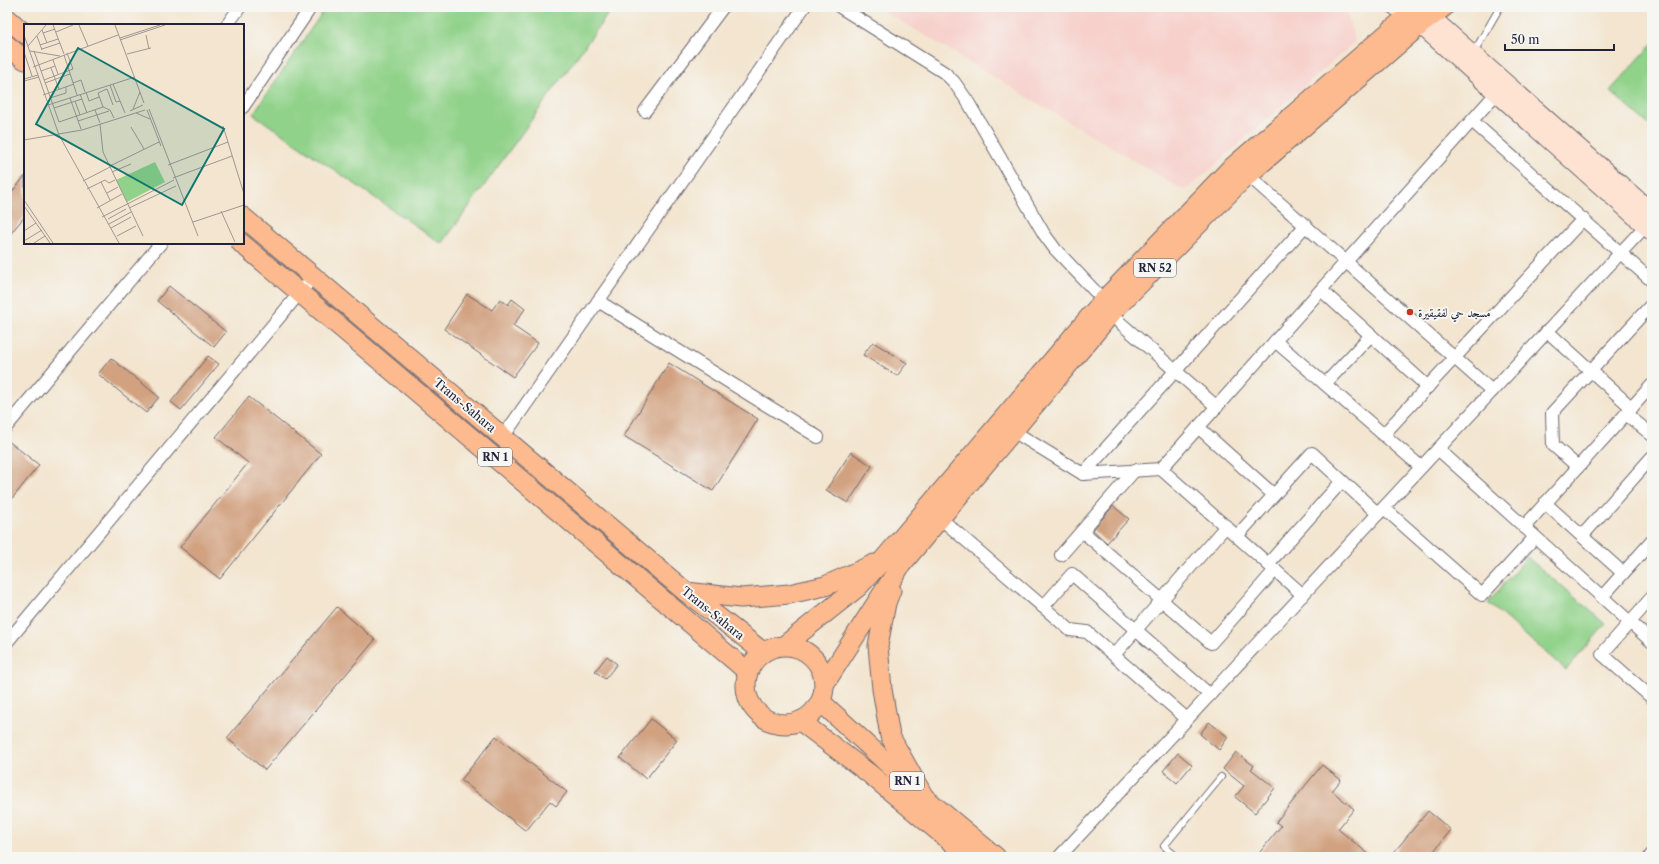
<svg xmlns="http://www.w3.org/2000/svg" width="1659" height="864" font-family="'Libre Caslon Text',Amiri,serif">
  <style>
    .built { fill: #f7d0cb }
    .green { fill: #90d289; stroke: #597a62 }
    .building { fill: #d1a180 }
    .lines { fill: none; stroke-linecap: round; stroke-linejoin: round }
    .lane-casing { stroke: #6b666f; stroke-width: 8 }
    .street-casing { stroke: #6b666f; stroke-width: 14 }
    .secondary-casing { stroke: #6b666f; stroke-width: 19 }
    .primary-casing { stroke: #6b666f; stroke-width: 21 }
    .lane { stroke: #fff; stroke-width: 6 }
    .street { stroke: #fff; stroke-width: 12 }
    .secondary { stroke: #fee3d2; stroke-width: 17 }
    .primary { stroke: #fcba8e; stroke-width: 19 }
    .poi-dot { fill: #c8321e; stroke: #f6f6f2; stroke-width: 1.5 }
    .labels { text-anchor: middle; dominant-baseline: central; stroke-width: 4; stroke-linejoin: round; paint-order: stroke }
    .shield { fill: #f6f6f2; stroke: #626272; stroke-width: 1 }
    .shield-label { font-size: 11px; font-weight: bold; fill: #22223b }
    .poi-label { font-size: 12px; fill: #22223b; stroke: #f6f6f2; text-anchor: start }
    .street-label { font-size: 12px; fill: #22223b; stroke: #f6f6f2 }
    .inset-road { fill: none; stroke: #9f9794; stroke-width: 1 }
    .view { fill: #0f766e; fill-opacity: 0.15; stroke: #0f766e; stroke-width: 2 }
    .inset-edge { fill: none; stroke: #22223b; stroke-width: 2 }
  </style>
  <rect width="100%" height="100%" fill="#f6f6f2"/>
  <filter id="ink" filterUnits="userSpaceOnUse"><feTurbulence type="fractalNoise" baseFrequency=".025" numOctaves="2"/><feDisplacementMap in="SourceGraphic" scale="8" xChannelSelector="R" yChannelSelector="G"/><feConvolveMatrix kernelMatrix="1 2 1 2 8 2 1 2 1" color-interpolation-filters="sRGB"/></filter>
  <filter id="wash" filterUnits="userSpaceOnUse"><feTurbulence type="fractalNoise" baseFrequency=".012" numOctaves="4" result="noise"/><feDisplacementMap in="SourceGraphic" scale="16" xChannelSelector="R" yChannelSelector="G"/><feGaussianBlur stdDeviation="0.9" result="paint"/><feColorMatrix in="noise" values="0 0 0 0 0 0 0 0 0 0 0 0 0 0 0 0 0 1.4 0 .05"/><feComposite in="paint" operator="in"/></filter>
  <g filter="url(#wash)">
    <rect width="100%" height="100%" fill="#f3e5cf"/>
    <path class="built" d="M877,7h468l10,35 -170,149z"/>
    <g class="green">
      <path d="M326,7h287l-171,237 -189,-130z"/>
      <path d="M1652,44v78l-3,3 -39,-34z"/>
      <path d="M1527,557l79,67 -40,46 -78,-67z"/>
    </g>
    <g id="blocks">
      <g class="building">
        <path d="M25,176v40l-18,22v-40z"/>
        <path d="M169,286l57,46 -12,15 -57,-46z"/>
        <path d="M467,294l25,16 8,-11 8,6 4,-6 13,10 -12,17 25,17 -25,34 -69,-48z"/>
        <path d="M873,342l34,21 -10,13 -34,-21z"/>
        <path d="M208,356l11,8 -38,46 -10,-8z"/>
        <path d="M111,358l48,39 -13,16 -48,-39z"/>
        <path d="M669,363l89,56 -45,72 -89,-55z"/>
        <path d="M249,397l72,57 -101,125 -40,-32 68,-84 -32,-26z"/>
        <path d="M7,440l32,25 -32,40z"/>
        <path d="M851,452l21,14 -24,37 -22,-13z"/>
        <path d="M1113,506l16,13 -22,24 -14,-13z"/>
        <path d="M337,607l38,33 -110,130 -38,-32z"/>
        <path d="M607,656l10,8 -12,15 -10,-8z"/>
        <path d="M651,719l26,21 -31,39 -26,-21z"/>
        <path d="M1209,722l19,15 -9,13 -19,-16z"/>
        <path d="M496,736l71,56 -11,14 -6,-5 -24,30 -65,-51z"/>
        <path d="M1236,752l18,14 -3,3 24,19 -20,25 -20,-16 9,-11 -21,-17z"/>
        <path d="M1178,753l14,12 -15,18 -14,-12z"/>
        <path d="M1322,765l19,15 -9,11 22,18 -16,20 34,28h-116l25,-31 -5,-4z"/>
        <path d="M1428,811l23,19 -22,27h-39z"/>
      </g>
    </g>
  </g>
  <g filter="url(#ink)">
    <use href="#blocks" fill-opacity="0" stroke="#6b666f" stroke-width="1"/>
    <g class="lines">
      <defs>
        <g id="lane">
          <path d="M1474,52l26,-45"/>
          <path d="M1177,857l-13,-11 57,-69"/>
        </g>
        <g id="street">
          <path d="M840,7l105,66 9,9 14,20 76,132 11,15 53,56"/>
          <path d="M227,25l13,-18"/>
          <path d="M243,107l68,-100"/>
          <path d="M645,111l78,-104"/>
          <path d="M1472,121l180,160"/>
          <path d="M1248,175l244,216"/>
          <path d="M1321,290l107,97"/>
          <path d="M598,301l220,136"/>
          <path d="M1110,314l107,93"/>
          <path d="M1547,331l85,77"/>
          <path d="M1275,341l146,126"/>
          <path d="M1325,384l46,-49"/>
          <path d="M1626,414l26,21"/>
          <path d="M7,426l154,-183"/>
          <path d="M1198,427l76,68"/>
          <path d="M1013,431l70,43 78,-5 340,-381"/>
          <path d="M1383,435l200,-216"/>
          <path d="M503,437l301,-430"/>
          <path d="M1438,449l214,193"/>
          <path d="M1578,467l-25,-22 -1,-32 100,-109"/>
          <path d="M1161,469l142,126"/>
          <path d="M1083,474l223,-249"/>
          <path d="M1545,503l78,70"/>
          <path d="M1384,508l98,87 53,-58"/>
          <path d="M940,518l130,112 17,2 100,87"/>
          <path d="M1524,527l128,-142"/>
          <path d="M1082,531l129,112 64,-73"/>
          <path d="M1237,536l75,-83 66,61"/>
          <path d="M1582,536l70,-79"/>
          <path d="M1061,555l74,-85"/>
          <path d="M1268,564l74,-83"/>
          <path d="M1602,597l50,-56"/>
          <path d="M1652,597l-50,57 50,44"/>
          <path d="M1043,607l29,-33 138,121"/>
          <path d="M7,642l306,-365"/>
          <path d="M1114,655l112,-129"/>
          <path d="M1059,857l592,-637"/>
          <path d="M1650,857l2,-3"/>
        </g>
        <g id="secondary">
          <path d="M1396,7l13,8 243,217"/>
          <path d="M1421,8l231,204"/>
        </g>
        <g id="primary">
          <path d="M7,18l18,16"/>
          <path d="M7,45l18,15"/>
          <path d="M243,217l443,375 77,60"/>
          <path d="M241,243l507,429"/>
          <path d="M891,590l-5,13 -8,43 4,43 8,47 34,61"/>
          <path d="M686,592l55,6 48,-4 36,-8 49,-22"/>
          <path d="M785,645l73,-58 25,-27 220,-259 125,-130 190,-164"/>
          <circle cx="785" cy="685" r="39"/>
          <path d="M825,683l76,-118 213,-255 126,-128 180,-157 24,-18"/>
          <path d="M821,702l103,95 72,60"/>
          <path d="M800,721l71,54 98,82"/>
        </g>
      </defs>
      <use href="#lane" class="lane-casing"/>
      <use href="#street" class="street-casing"/>
      <use href="#secondary" class="secondary-casing"/>
      <use href="#primary" class="primary-casing"/>
      <use href="#lane" class="lane"/>
      <use href="#street" class="street"/>
      <use href="#secondary" class="secondary"/>
      <use href="#primary" class="primary"/>
    </g>
  </g>
  <circle class="poi-dot" cx="1410" cy="312" r="4"/>
  <g class="labels">
    <g class="shield">
      <rect x="1134" y="259" width="42" height="18" rx="3"/>
      <rect x="478" y="448" width="34" height="18" rx="3"/>
      <rect x="890" y="772" width="34" height="18" rx="3"/>
    </g>
    <g class="shield-label">
      <text x="1155" y="268">RN 52</text>
      <text x="495" y="457">RN 1</text>
      <text x="907" y="781">RN 1</text>
    </g>
    <g class="poi-label">
      <text x="1418" y="312">مسجد حي لفقيقيرة</text>
    </g>
    <g class="street-label">
      <text transform="translate(465 405) rotate(40)">Trans-Sahara</text>
      <text transform="translate(713 613) rotate(39)">Trans-Sahara</text>
    </g>
  </g>
  <g transform="translate(24 24)">
    <rect width="220" height="220" fill="#f3e5cf"/>
    <path d="M131,138l10,20 -38,20 -11,-22z" fill="#90d289"/>
    <path class="inset-road" d="M29,1l11,29M55,1l9,21M91,1l29,78M18,6l5,13M32,8l17,-7M19,9l12,-4M0,11l35,100 60,108M122,11l3,14M13,12l5,14M96,14l40,-13M96,16l45,-15M16,21l18,-6M4,22l18,-21M18,25l18,-6M6,27l30,5M10,27l25,71M0,28l8,24M103,30l24,-6M40,31l13,40M29,36l5,14M9,43l85,-32M27,44l8,21M17,47l14,-5M0,55l14,-4M20,56l29,-11 -6,-16M0,57l15,-4M21,59l25,-9M49,59l8,-3 4,12M89,60l12,29M86,61l6,17 4,-1M62,68l3,9 10,-4M74,69l9,-4 6,16M74,69l5,14M56,70l7,19M19,71l31,-11M26,74l16,-5v-6M46,74l11,31M51,77l5,14M24,81l87,-28M30,84l28,-9M109,85l7,-17M125,85l49,127M71,86l5,13M123,86l14,36M106,87l13,-6M112,89l14,6M54,97l31,-10M35,98l44,-15 7,3 4,8M76,100l3,28 40,84M199,102l21,68M107,103l13,22M0,116l58,-10 63,-20M144,141l60,-23M86,142l49,-24M88,148l19,-8M149,154l59,-22M59,157l27,-14M77,158l9,18M63,165l18,-9 4,3 6,-3M83,169l11,-6M0,176l29,43M0,182l26,37M73,184l25,-14M105,184l47,-22M197,187l14,31M78,193l72,-37M84,195l18,-10M169,198l51,-17M85,200l22,-12M87,204l20,-11M0,207l12,-8M93,212l19,-10M0,217l18,-11M10,219l11,-7"/>
    <path class="view" d="M54,24l146,81 -42,76 -146,-81z"/>
    <rect width="220" height="220" class="inset-edge"/>
  </g>
  <rect width="1659" height="864" fill="none" stroke="#f6f6f2" stroke-width="24"/>
  <path d="M1505 44v6h109v-6" fill="none" stroke="#22223b" stroke-width="2"/>
  <text x="1511" y="44" font-size="12" fill="#22223b" stroke="#f6f6f2" stroke-width="3" paint-order="stroke">50 m</text>
</svg>
